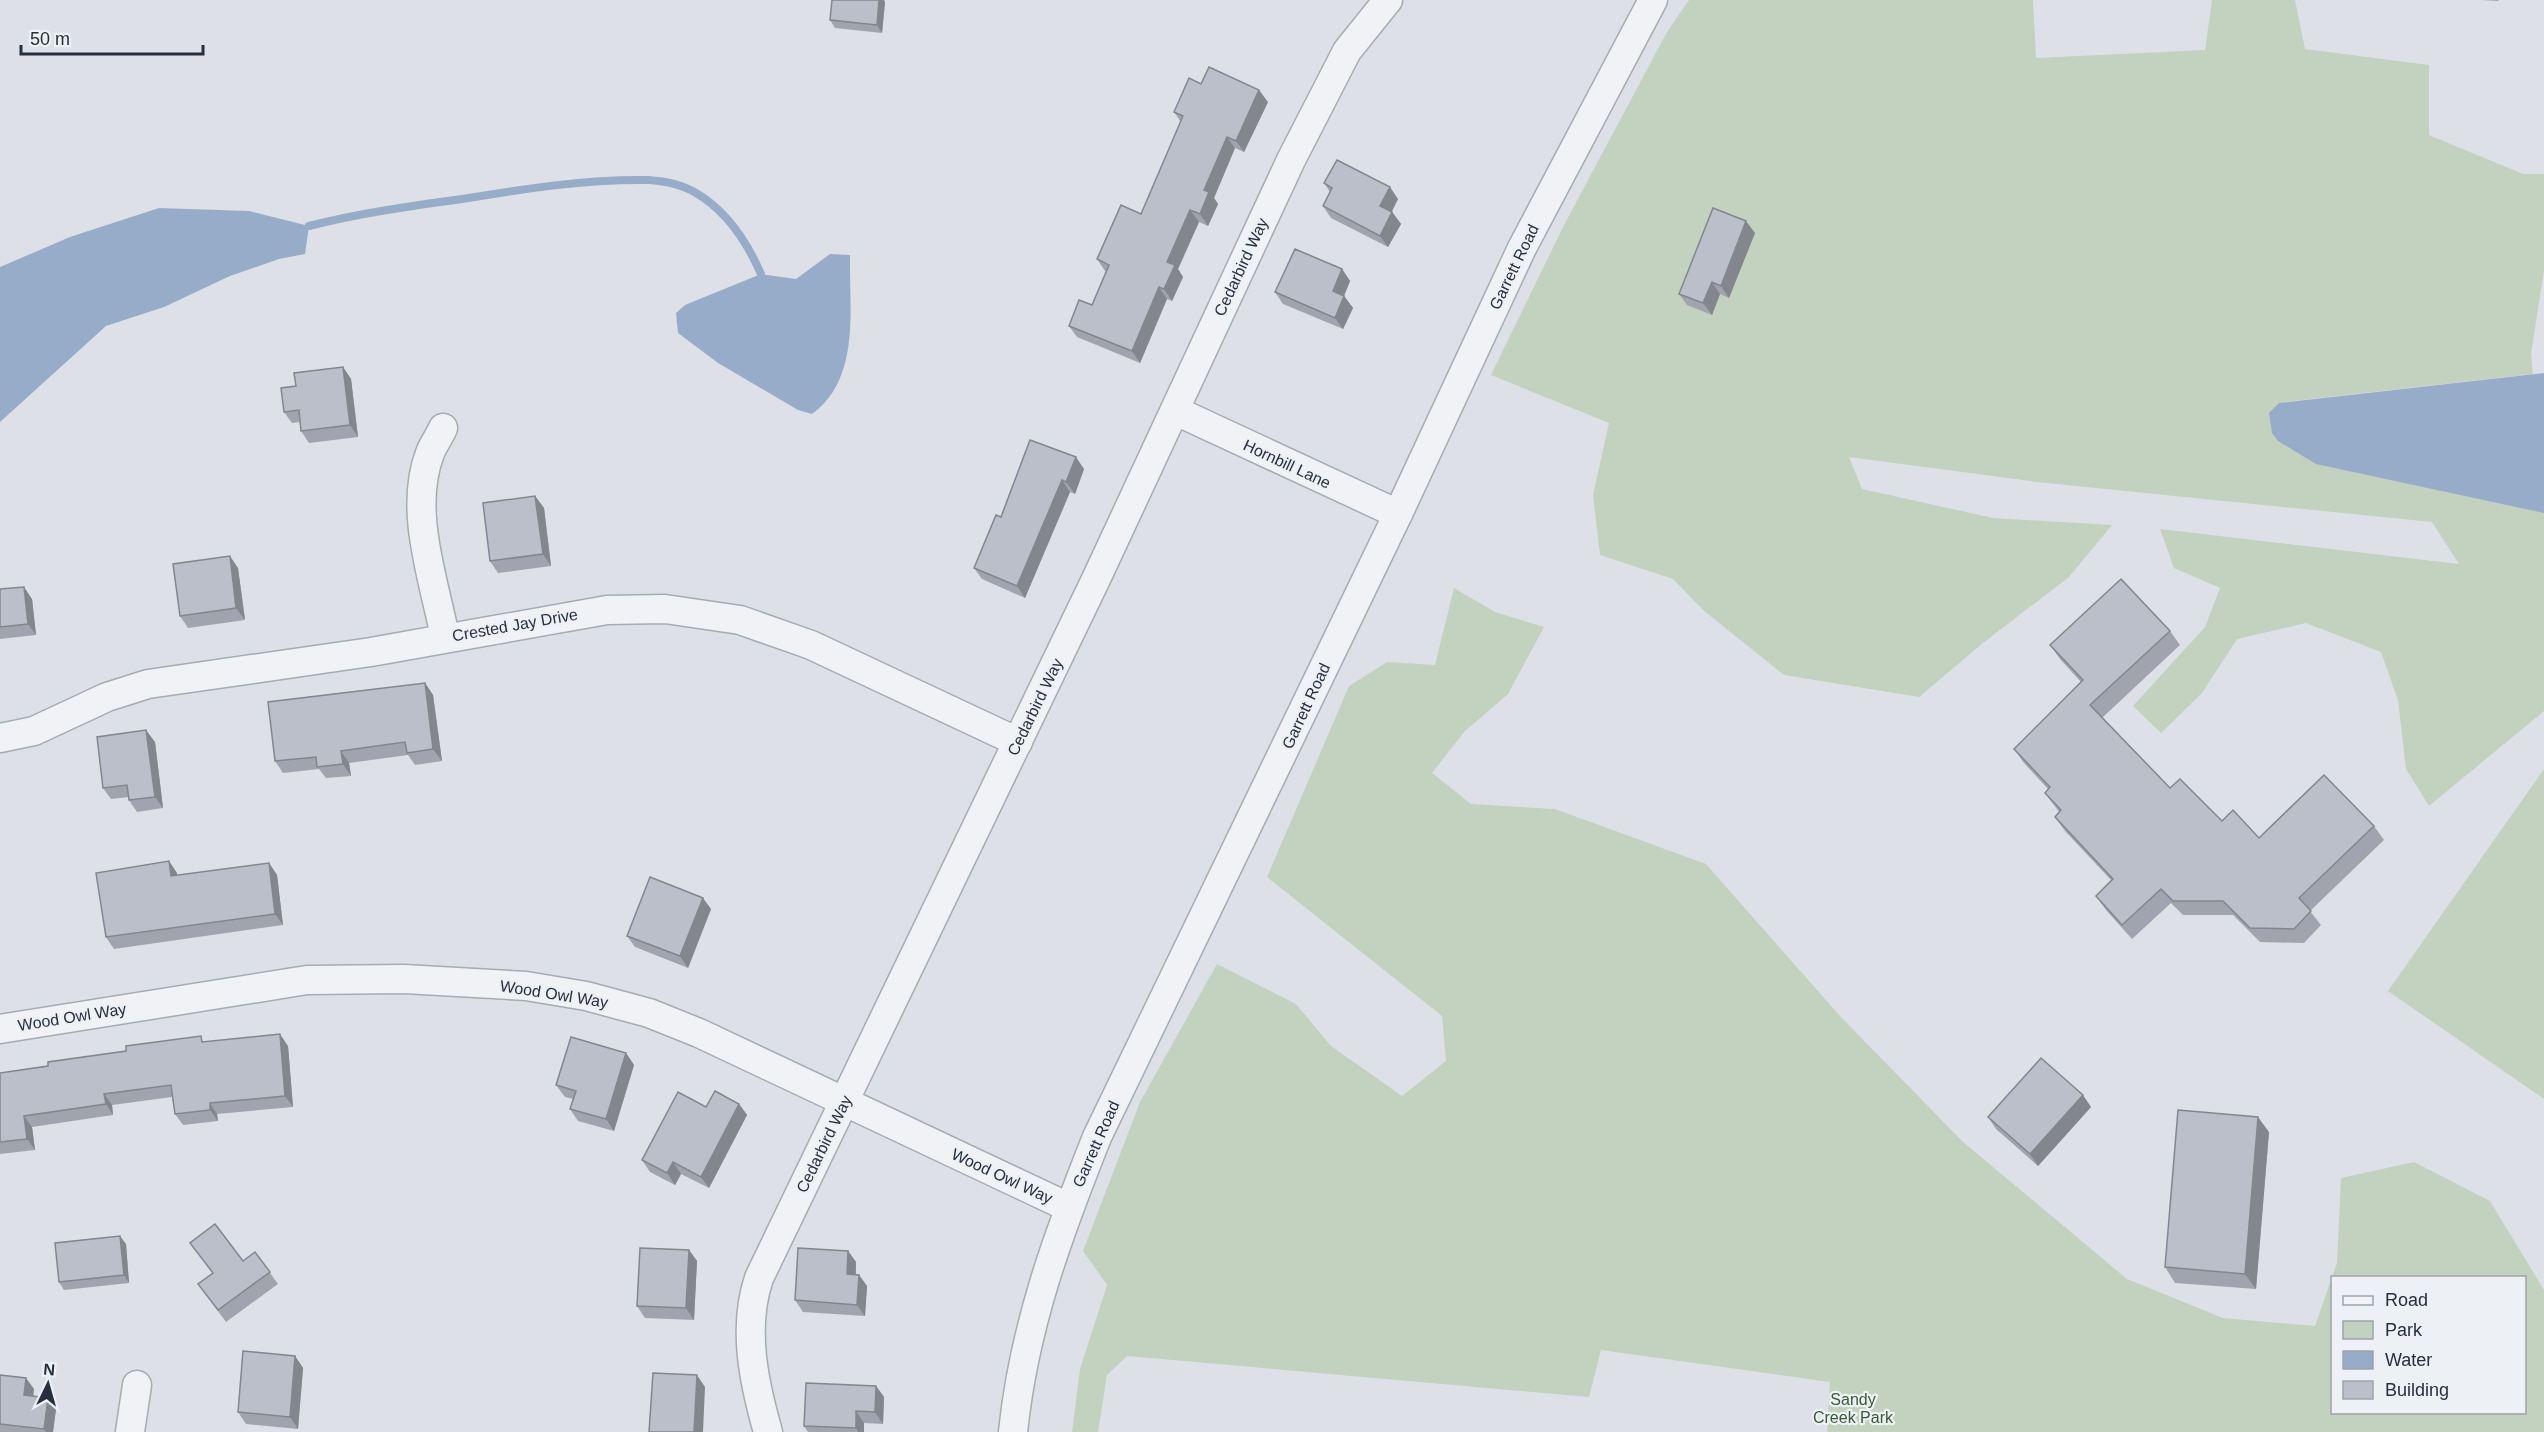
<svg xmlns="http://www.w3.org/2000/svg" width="2544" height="1432" font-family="Helvetica,sans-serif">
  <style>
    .green { fill: #c2d2be; fill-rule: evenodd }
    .water { fill: #97acc8 }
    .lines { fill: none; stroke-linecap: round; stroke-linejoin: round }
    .stream { stroke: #97acc8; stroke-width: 8 }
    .minor-casing { stroke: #a6abb4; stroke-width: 31 }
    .minor { stroke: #f0f2f6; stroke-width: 28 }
    .wall { fill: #a1a4ae }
    .shaded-wall { fill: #83868d }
    .building { fill: #bbbfca; stroke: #83868d; stroke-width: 1.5 }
    .labels { text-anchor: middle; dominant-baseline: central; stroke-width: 4.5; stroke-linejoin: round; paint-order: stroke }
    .street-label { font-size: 16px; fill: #272e3e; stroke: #edf0f5 }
    .park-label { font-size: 16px; fill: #385a34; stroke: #edf0f5 }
  </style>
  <rect width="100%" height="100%" fill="#dde1e7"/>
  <g class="green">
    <path d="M1689,0h344l3,58 169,-8 7,-50h83l10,49 124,16v70l94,39h21v96l-13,84 2,20 -249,28 260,111v198l-115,95 -23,-37 -8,-69 -17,-48 -75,-29 -69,16 -35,54 -41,40 -28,-27 72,-79 15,-39 -46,-20 -14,-39 299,35 -27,-42 -395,-40 -188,-25 13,32 131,29 119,7 -43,52 -86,66 -64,54 -135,-22 -81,-65 -30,-31 -73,-24 -7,-60 16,-72 -118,-48 73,-150 103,-193z"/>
    <path d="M1454,588l41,24 49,15 -36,67 -44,38 -32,41 39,31 84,5 151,55 134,152 122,125 165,138 96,39 92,8 22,-63 4,-85 73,-16 76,39 54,89v142h-717l3,-50 -229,-32 -12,47 -462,-41 -20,19 -9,57h-26l8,-63 27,-84 -24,-34 57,-149 77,-138 79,40 35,42 71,50 44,-35 -4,-45 -175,-139 82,-191 38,-24 48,3zM2332,1278h192v134h-192z"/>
    <path d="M2544,769v330l-156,-108z"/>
  </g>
  <g class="water">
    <path d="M159,208l90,3 60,15 -4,28 -26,5 -49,17 -66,31 -58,19 -106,96v-155l70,-30z"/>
    <path d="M830,254l20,1c-1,54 11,123 -38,159l-14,-4 -80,-47 -40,-30 -2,-20 9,-8 76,-31 35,5z"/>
    <path d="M2544,373v140l-228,-49 -38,-23 -6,-8 -3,-20 10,-10z"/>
  </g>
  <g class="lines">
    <path class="stream" d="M309,226c51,-13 102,-20 153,-27 61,-10 124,-20 186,-19 16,1 35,5 48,13 31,18 51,49 65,81"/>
    <defs>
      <g id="minor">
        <path d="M1176,411l222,103"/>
        <path d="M443,428c-4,9 -10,17 -13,25 -22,57 4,127 15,184"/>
        <path d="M0,738l34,-7 73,-34 41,-13 223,-32 236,-42 58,-1 75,11 71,25 207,97"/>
        <path d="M0,1029l307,-49 97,-1 122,7 60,10 63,17 50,20 369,174"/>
        <path d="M130,1432l7,-47"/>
        <path d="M768,1432c-14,-49 -26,-104 -9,-154l338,-701 194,-417 56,-109 41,-51"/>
        <path d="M1013,1432c11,-106 45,-197 84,-295l301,-623 124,-266 131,-248"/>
      </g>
    </defs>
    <use href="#minor" class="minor-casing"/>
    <use href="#minor" class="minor"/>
  </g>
  <g class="wall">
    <path d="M2482,0h17l-1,1z"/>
    <path d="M885,2l-3,31 -47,-5 -5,-8z"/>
    <path d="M1201,84l67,18 -24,50 -9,-4 -21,50 4,6 -10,22 -9,-4 -21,47 5,8 -11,24 -5,-2 -27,64 -63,-26 -8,-11 23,-21 15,-33 -2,-1 -8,-12 44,-45 40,-92 -7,-10z"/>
    <path d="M1324,183l74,16 -6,13 9,12 -13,23 -57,-29 -8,-12 7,-14z"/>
    <path d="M1755,233l-26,65 -9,-4 -8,21 -25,-10 -8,-11z"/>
    <path d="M1342,269l8,12 -6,15 9,12 -10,21 -60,-25 -8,-12z"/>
    <path d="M343,367l8,12 7,58 -49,6 -8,-12 -1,-9 -8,1 -8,-11 12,-26z"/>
    <path d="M1030,440l54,29 -9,25 -5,-2 -45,106 -43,-19 -8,-11 27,-51z"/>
    <path d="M535,496l9,12 7,58 -53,7 -8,-12z"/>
    <path d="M238,568l7,52 -57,8 -8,-12z"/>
    <path d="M0,589l32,10 4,36 -36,4z"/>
    <path d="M2170,631l10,14 -78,73 68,70 52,33 37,17 115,-12 10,14 -74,71 11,14 -17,18 -44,-1 -27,-27h-50l-12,-12 -39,36 -26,-29 -10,-14 15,-16 -46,-49 -10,-14 4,-5 -14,-19 3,-4 -24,-26 -10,-14 67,-67 -21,-23 -10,-14z"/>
    <path d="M425,683l8,12 9,66 -27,4 -7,-10 -59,8 2,13 -25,2 -7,-9 -36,4 -8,-12z"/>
    <path d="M155,742l8,66 -26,4 -8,-12v-3l-18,2 -8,-11z"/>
    <path d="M169,861l8,14 92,-12 8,12 6,50 -169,24 -8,-12z"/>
    <path d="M711,909l-23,59 -53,-21 -8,-11z"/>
    <path d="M205,1041l83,5 5,61 -76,7 1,7 -35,4 -8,-11 -3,-17 -60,8 1,10 -81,12 3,23 -35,4v-81z"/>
    <path d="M626,1053l8,12 -20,66 -36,-10 -8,-12 3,-10 -8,-2 -9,-12z"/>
    <path d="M739,1104l8,11 -38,73 -28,-14 -6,11 -25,-13 -8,-12z"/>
    <path d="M2091,1107l-53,59 -42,-37 -8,-12z"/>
    <path d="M2269,1132l-13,157 -81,-6 -10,-16z"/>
    <path d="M126,1244l3,39 -65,7 -5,-8z"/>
    <path d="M689,1250l8,11 -3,59 -49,-2 -8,-12z"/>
    <path d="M848,1251l8,11v12l3,1 8,11 -2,30 -62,-4 -8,-12z"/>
    <path d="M255,1252l23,32 -52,38 -28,-38 45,-23z"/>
    <path d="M295,1356l8,12 -5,61 -52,-5 -8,-12z"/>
    <path d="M0,1375l34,14 -1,7 23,13 -3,23h-53z"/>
    <path d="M876,1386l8,11 -1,27 -19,-1v9h-56l-4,-6z"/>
  </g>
  <g class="shaded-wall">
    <path d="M879,0h5l1,2 -3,31 -5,-8z"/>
    <path d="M1259,90l9,12 -24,50 -8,-11z"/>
    <path d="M1227,137l8,11 -21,50 4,6 -10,22 -8,-12 4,-24z"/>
    <path d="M1390,187l8,12 -10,19 -8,-12z"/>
    <path d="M1190,210l9,12 -21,47 5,8 -11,24 -8,-12 3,-27z"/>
    <path d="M1392,212l9,12 -13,23 -8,-11z"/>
    <path d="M1746,221l9,12 -26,65 -8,-12z"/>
    <path d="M1342,269l8,12 -9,22 -8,-12z"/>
    <path d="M1712,282l8,12 -8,21 -9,-12z"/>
    <path d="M1159,287l8,12 -27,64 -8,-12z"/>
    <path d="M1344,296l9,12 -10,21 -8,-11z"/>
    <path d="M343,367l8,12 7,58 -8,-12z"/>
    <path d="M1076,457l8,12 -9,25 -9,-12z"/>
    <path d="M1062,480l8,12 -45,106 -8,-12z"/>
    <path d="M535,496l9,12 7,58 -8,-12z"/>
    <path d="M230,556l8,12 7,52 -9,-12z"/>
    <path d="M24,587l8,12 4,36 -8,-11z"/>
    <path d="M425,683l8,12 9,66 -9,-12z"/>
    <path d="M146,730l9,12 8,66 -8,-11z"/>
    <path d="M341,751l8,12 2,13 -8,-12z"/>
    <path d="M169,861l8,12 2,14 -8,-11z"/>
    <path d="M269,863l8,12 6,50 -8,-11z"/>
    <path d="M703,898l8,11 -23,59 -8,-12z"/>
    <path d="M280,1034l8,12 5,61 -8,-11z"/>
    <path d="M626,1053l8,12 -20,66 -8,-12z"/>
    <path d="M104,1094l8,11 1,10 -7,-11z"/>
    <path d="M2083,1095l8,12 -53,59 -8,-12z"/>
    <path d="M210,1103l7,11 1,7 -8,-11z"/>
    <path d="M739,1104l8,11 -38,73 -8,-11z"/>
    <path d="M24,1116l8,11 3,23 -8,-11z"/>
    <path d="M2258,1117l11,15 -13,157 -11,-15z"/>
    <path d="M673,1162l8,12 -6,11 -8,-12z"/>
    <path d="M120,1236l6,8 3,39 -5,-8z"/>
    <path d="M689,1250l8,11 -3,59 -8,-12z"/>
    <path d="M848,1251l8,11 -1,23 -8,-11z"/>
    <path d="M859,1275l8,11 -2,30 -8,-11z"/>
    <path d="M295,1356l8,12 -5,61 -8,-12z"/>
    <path d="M697,1375l8,12 -2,45h-9z"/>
    <path d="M26,1378l8,11 -2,18 -8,-12z"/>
    <path d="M876,1386l8,11 -1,27 -8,-12z"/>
    <path d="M48,1398l8,11 -3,23h-7l-2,-3z"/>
    <path d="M856,1411l8,12v9h-6l-2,-4z"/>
  </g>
  <g class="building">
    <path d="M832,0h47l-2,25 -47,-5z"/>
    <path d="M1209,67l50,23 -23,51 -9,-4 -23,53 5,2 -9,22 -10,-4 -23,52 8,3 -11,24 -5,-2 -27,64 -63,-25 10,-26 13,5 17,-40 -12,-6 24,-54 20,9 42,-98 -9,-4 15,-34 12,6z"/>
    <path d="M1337,160l53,27 -10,19 12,6 -12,24 -57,-30 9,-18 -8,-5z"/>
    <path d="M1713,208l33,13 -25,65 -9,-4 -9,21 -24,-9z"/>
    <path d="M1295,249l47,20 -9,22 11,5 -9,22 -60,-26z"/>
    <path d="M343,367l7,58 -49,6 -2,-21 -15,2 -3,-24 15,-2 -2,-13z"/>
    <path d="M1030,440l46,17 -10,25 -4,-2 -45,106 -43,-18 22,-53 5,2z"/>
    <path d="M535,496l8,58 -53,7 -7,-58z"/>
    <path d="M230,556l6,52 -56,8 -7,-52z"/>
    <path d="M2121,579l49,52 -80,74 80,83 10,-9 42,42 11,-11 26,28 65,-63 50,51 -75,72 12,13 -17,18 -44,-1 -27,-27h-50l-12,-12 -39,36 -26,-29 17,-17 -58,-62 6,-7 -16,-17 5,-6 -36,-38 69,-69 -33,-35z"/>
    <path d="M24,587l4,37 -28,3v-38z"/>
    <path d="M425,683l8,66 -26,4 -2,-11 -64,9 2,13 -26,3 -1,-10 -41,4 -7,-59z"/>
    <path d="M146,730l9,67 -26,3 -2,-15 -24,3 -6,-51z"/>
    <path d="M169,861l2,15 98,-13 6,51 -169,23 -10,-64z"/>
    <path d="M650,877l53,21 -23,58 -53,-20z"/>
    <path d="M280,1034l5,62 -75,7v7l-35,4 -4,-29 -67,9 2,10 -82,12 3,23 -27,3v-69l48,-7v-4l78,-11v-5l75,-10 1,6z"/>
    <path d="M571,1037l55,16 -20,66 -36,-10 6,-18 -20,-6z"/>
    <path d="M2041,1058l42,37 -53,59 -42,-37z"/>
    <path d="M715,1091l24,13 -38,73 -28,-15 -6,11 -25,-13 36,-68 28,15z"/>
    <path d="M2178,1110l80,7 -13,157 -80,-7z"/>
    <path d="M215,1224l28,37 12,-9 15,20 -52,38 -20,-26 15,-11 -23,-30z"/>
    <path d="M120,1236l4,39 -65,7 -4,-39z"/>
    <path d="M640,1248l49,2 -3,58 -49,-2z"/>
    <path d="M798,1248l50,3 -1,23 12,1 -2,30 -62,-5z"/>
    <path d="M243,1351l52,5 -5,61 -52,-5z"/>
    <path d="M653,1373l44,2 -3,57h-45z"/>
    <path d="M0,1375l26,3 -2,17 24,3 -4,31 -44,-5z"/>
    <path d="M806,1383l70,3 -1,26 -19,-1v17l-52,-2z"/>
  </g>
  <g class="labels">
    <g class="street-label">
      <text transform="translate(1241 267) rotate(-65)">Cedarbird Way</text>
      <text transform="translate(1514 267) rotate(-64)">Garrett Road</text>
      <text transform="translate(1287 464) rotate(25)">Hornbill Lane</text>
      <text transform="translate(515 625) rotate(-10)">Crested Jay Drive</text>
      <text transform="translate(1306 706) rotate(-65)">Garrett Road</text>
      <text transform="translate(1035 707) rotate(-64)">Cedarbird Way</text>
      <text transform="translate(554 994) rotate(9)">Wood Owl Way</text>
      <text transform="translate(72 1017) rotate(-9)">Wood Owl Way</text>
      <text transform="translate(824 1144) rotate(-64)">Cedarbird Way</text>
      <text transform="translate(1096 1144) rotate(-66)">Garrett Road</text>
      <text transform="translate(1002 1176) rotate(25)">Wood Owl Way</text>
    </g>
    <g class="park-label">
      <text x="1853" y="1399">Sandy<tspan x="1853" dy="18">Creek Park</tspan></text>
    </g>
  </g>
  <rect x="2331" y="1276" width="195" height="138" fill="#edf0f5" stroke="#9ea2ac" stroke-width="1.5"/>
  <rect x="2343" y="1296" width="30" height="9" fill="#f0f2f6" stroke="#9ea2ac" stroke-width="1.5"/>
  <text x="2385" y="1306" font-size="18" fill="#272e3e">Road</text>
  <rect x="2343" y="1321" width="30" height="18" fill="#c2d2be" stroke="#9ea2ac" stroke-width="1.5"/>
  <text x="2385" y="1336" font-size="18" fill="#272e3e">Park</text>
  <rect x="2343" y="1351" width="30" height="18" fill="#97acc8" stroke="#9ea2ac" stroke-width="1.5"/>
  <text x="2385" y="1366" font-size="18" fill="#272e3e">Water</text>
  <rect x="2343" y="1381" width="30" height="18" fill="#bbbfca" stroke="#9ea2ac" stroke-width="1.5"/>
  <text x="2385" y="1396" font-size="18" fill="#272e3e">Building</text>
  <g transform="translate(48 1384) rotate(5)" stroke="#edf0f5" stroke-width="4.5" paint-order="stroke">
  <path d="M0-4.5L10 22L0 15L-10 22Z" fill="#272e3e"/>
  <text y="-9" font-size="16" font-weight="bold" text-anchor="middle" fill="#272e3e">N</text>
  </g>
  <path d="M21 45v9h182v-9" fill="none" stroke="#272e3e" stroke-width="3"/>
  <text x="30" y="45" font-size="18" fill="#272e3e" stroke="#edf0f5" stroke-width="4.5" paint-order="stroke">50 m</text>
</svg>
